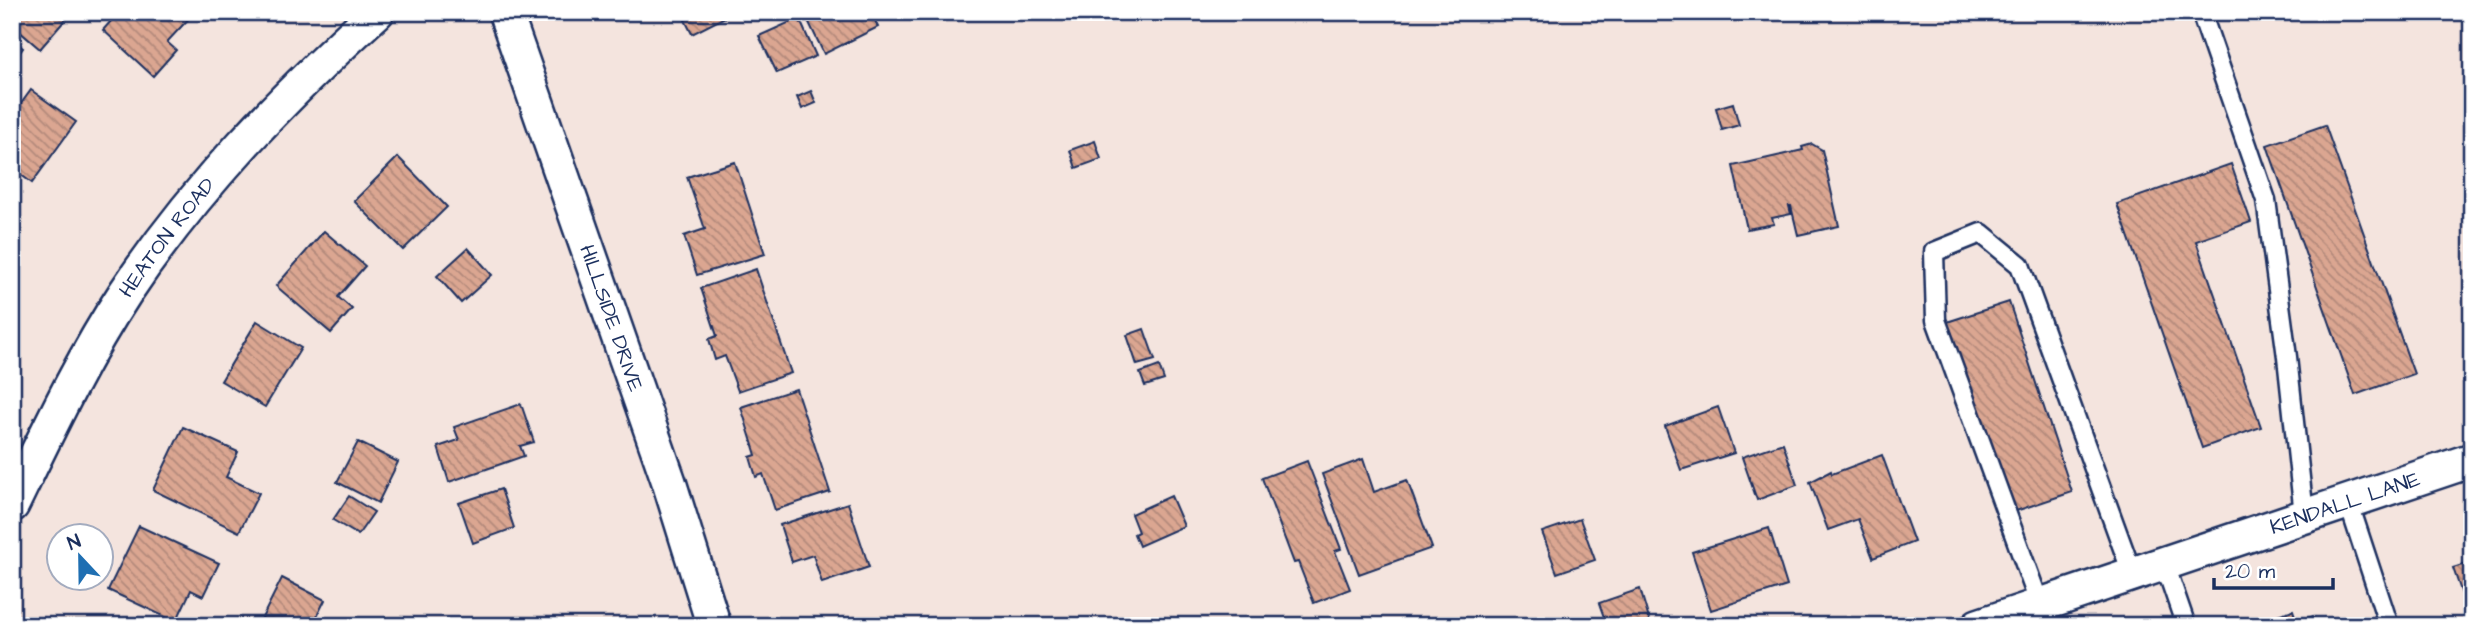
<svg xmlns="http://www.w3.org/2000/svg" width="2484" height="638" font-family="'Architects Daughter',sans-serif">
  <style>
    .building { fill: url(#building-back-hatch); stroke: #1b2f5e; stroke-width: 2 }
    .lines { fill: none; stroke-linecap: round; stroke-linejoin: round }
    .service-casing { stroke: #1b2f5e; stroke-width: 23 }
    .minor-casing { stroke: #1b2f5e; stroke-width: 38 }
    .service { stroke: #fff; stroke-width: 18 }
    .minor { stroke: #fff; stroke-width: 33 }
    .labels { text-anchor: middle; dominant-baseline: central; stroke-width: 7; stroke-linejoin: round; paint-order: stroke }
    .street-label { font-size: 21px; fill: #1b2f5e; stroke: #fff }
  </style>
  <defs>
    <pattern id="building-back-hatch" width="6" height="6" patternUnits="userSpaceOnUse" patternTransform="scale(1.75)"><rect width="6" height="6" fill="#dba691"/><path d="M-1 5l2 2M0 0l6 6M5-1l2 2" fill="none" stroke="#b1887a"/></pattern>
  </defs>
  <rect width="100%" height="100%" fill="#f4e4de"/>
  <filter id="ink" filterUnits="userSpaceOnUse"><feTurbulence type="fractalNoise" baseFrequency=".0143" numOctaves="2"/><feDisplacementMap in="SourceGraphic" scale="14" xChannelSelector="R" yChannelSelector="G"/><feConvolveMatrix kernelMatrix="1 2 1 2 8 2 1 2 1" color-interpolation-filters="sRGB"/></filter>
  <g filter="url(#ink)">
    <g class="building">
      <path d="M72,12l-32,37 -28,-24 1,-13z"/>
      <path d="M119,12h76l-28,30 9,8 -23,26 -50,-46z"/>
      <path d="M681,12h54l-43,22z"/>
      <path d="M804,12h67l7,15 -54,27z"/>
      <path d="M799,18l17,38 -39,17 -18,-37z"/>
      <path d="M12,40l11,8 -11,15z"/>
      <path d="M31,90l45,32 -44,61 -20,-15v-52z"/>
      <path d="M811,91l5,12 -14,6 -5,-12z"/>
      <path d="M1733,103l6,22 -17,5 -6,-22z"/>
      <path d="M2325,125l89,249 -59,21 -88,-250z"/>
      <path d="M1095,141l6,18 -25,9 -6,-18z"/>
      <path d="M1812,144l10,6 17,76 -41,9 -7,-29h-2l2,8 -19,4 2,6 -27,5 -14,-63 70,-16 -1,-3z"/>
      <path d="M398,157l49,50 -44,43 -49,-49z"/>
      <path d="M735,162l30,92 -68,21 -13,-39 21,-7 -18,-52z"/>
      <path d="M2231,164l20,58 -55,19 65,186 -59,21 -85,-244z"/>
      <path d="M324,231l41,35 -27,31 14,12 -21,24 -55,-47z"/>
      <path d="M468,248l24,27 -31,28 -24,-27z"/>
      <path d="M756,269l35,104 -53,18 -13,-35 -10,4 -6,-21 8,-3 -16,-48z"/>
      <path d="M2009,302l63,190 -62,21 -63,-191z"/>
      <path d="M257,321l44,27 -36,59 -44,-26z"/>
      <path d="M1144,329l11,31 -18,5 -10,-30z"/>
      <path d="M1159,366l5,14 -19,6 -5,-13z"/>
      <path d="M796,389l34,103 -55,18 -12,-36 -7,3 -6,-20 6,-2 -15,-48z"/>
      <path d="M521,404l13,38 -14,4 4,10 -75,26 -11,-35 21,-7 -5,-13z"/>
      <path d="M1718,407l16,46 -53,17 -16,-44z"/>
      <path d="M183,427l55,25 -12,25 33,16 -20,39 -86,-42z"/>
      <path d="M358,442l40,20 -20,41 -41,-21z"/>
      <path d="M1783,443l14,42 -40,15 -15,-43z"/>
      <path d="M1882,455l32,87 -41,16 -15,-39 -30,11 -18,-48 21,-11 1,3z"/>
      <path d="M1363,459l11,33 33,-12 25,68 -73,26 -37,-100z"/>
      <path d="M1307,461l34,88 -6,2 15,38 -36,14 -16,-41 -4,1 -32,-85z"/>
      <path d="M501,489l13,39 -41,15 -14,-40z"/>
      <path d="M349,496l25,16 -16,23 -25,-15z"/>
      <path d="M1171,496l13,30 -45,20 -5,-12 4,-2 -7,-18z"/>
      <path d="M848,503l21,64 -47,16 -9,-28 -21,7 -12,-37z"/>
      <path d="M1580,519l15,41 -38,13 -15,-41z"/>
      <path d="M139,526l80,37 -16,33 -12,-6 -15,32 -68,-32z"/>
      <path d="M1769,528l18,58 -76,24 -19,-58z"/>
      <path d="M2472,562v61l-19,-55z"/>
      <path d="M282,578l43,22 -13,26h-54z"/>
      <path d="M1640,589l11,37h-49l-2,-5 5,-1 -6,-17z"/>
      <path d="M2293,610l4,12 16,-6 3,10h-49l-2,-7z"/>
    </g>
    <g class="lines">
      <defs>
        <g id="service">
          <path d="M2201,12l65,188 21,157 17,158"/>
          <path d="M2348,501l41,125"/>
          <path d="M2164,562l22,64"/>
          <path d="M2040,605l-104,-285 -2,-68 47,-19 39,32 112,308"/>
        </g>
        <g id="minor">
          <path id="s1" d="M505,12l164,470 45,144"/>
          <path id="s2" d="M12,505c35,-72 69,-145 113,-212 70,-105 158,-196 252,-281"/>
          <path id="s3" d="M1978,626l494,-166"/>
        </g>
      </defs>
      <use href="#service" class="service-casing"/>
      <use href="#minor" class="minor-casing"/>
      <use href="#service" class="service"/>
      <use href="#minor" class="minor"/>
    </g>
  </g>
  <g class="labels">
    <g class="street-label">
      <text stroke="none"><textPath href="#s2" startOffset="310">HEATON ROAD</textPath></text>
      <text stroke="none"><textPath href="#s1" startOffset="324">HILLSIDE DRIVE</textPath></text>
      <text stroke="none"><textPath href="#s3" startOffset="387">KENDALL LANE</textPath></text>
    </g>
  </g>
  <rect width="2484" height="638" fill="none" stroke="#fff" stroke-width="42"/>
  <rect x="21" y="21" width="2442" height="596" fill="none" stroke="#1b2f5e" stroke-width="2.5" filter="url(#ink)"/>
  <g transform="translate(80 557) rotate(338)"><circle r="33" fill="#ffffff" stroke="#a4acbf" stroke-width="2"/>
  <path d="M0-5L12 26L0 18L-12 26Z" fill="#1f6fb2"/>
  <text y="-10" font-size="19" font-weight="bold" text-anchor="middle" fill="#1b2f5e">N</text>
  </g>
  <path d="M2214 578v10h119v-10" fill="none" stroke="#1b2f5e" stroke-width="3.5"/>
  <text x="2225" y="578" font-size="21" fill="#1b2f5e" stroke="#ffffff" stroke-width="5" paint-order="stroke">20 m</text>
</svg>
